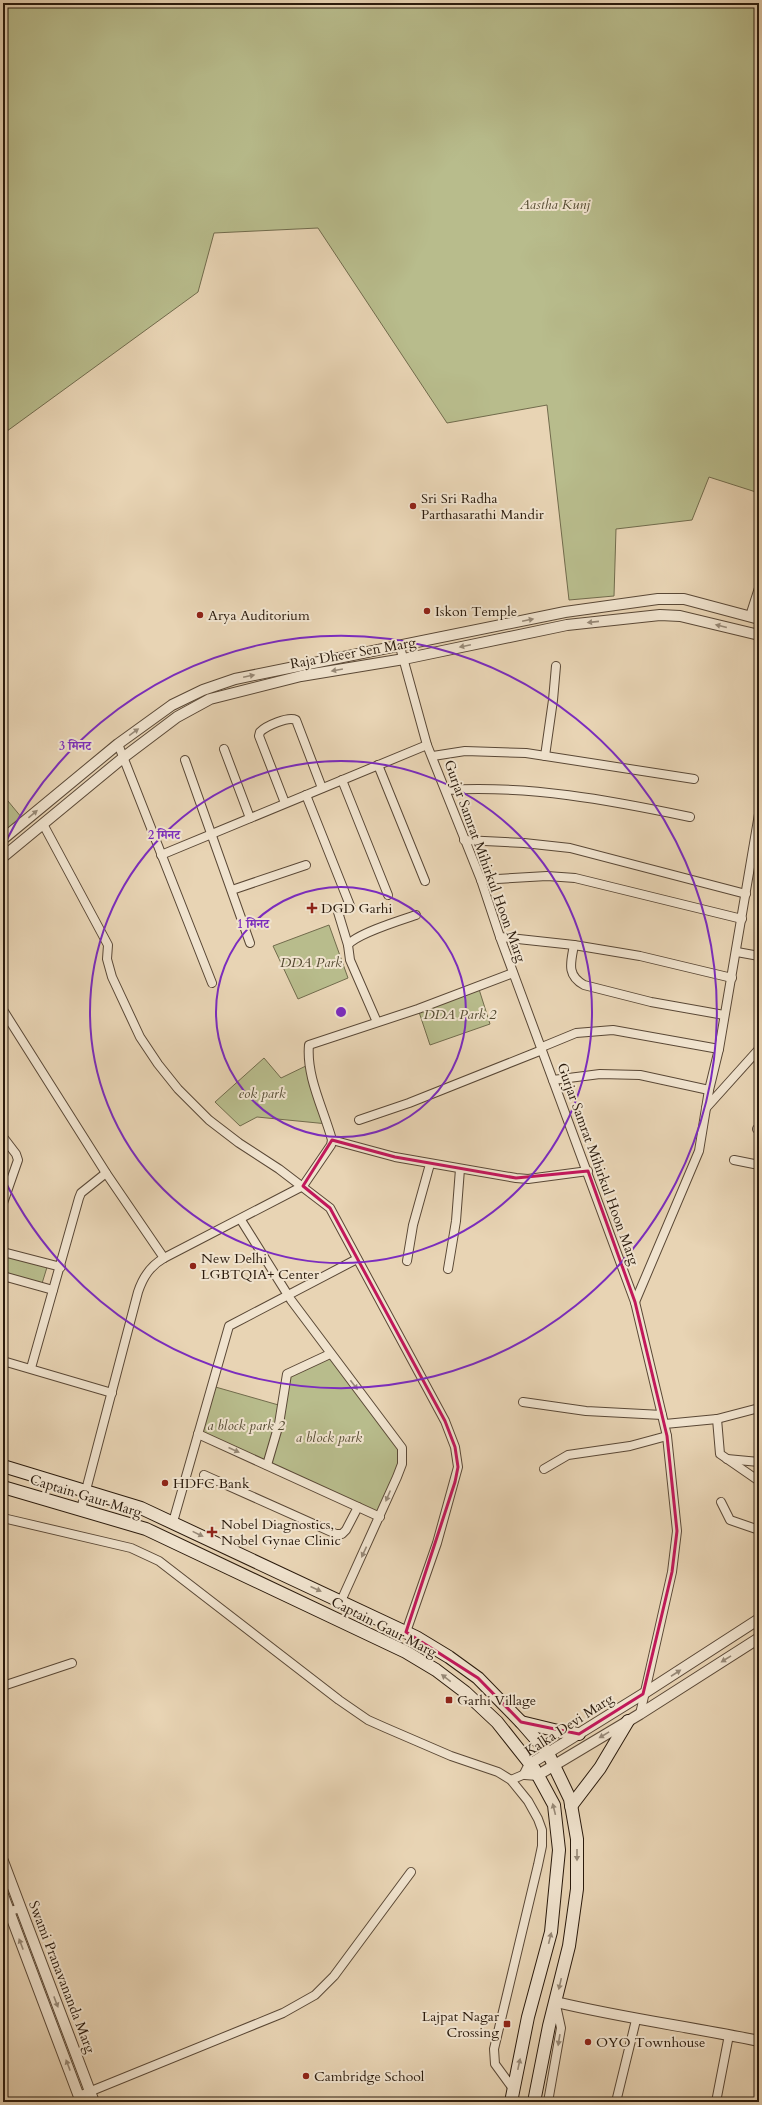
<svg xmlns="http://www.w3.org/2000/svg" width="762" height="2105" font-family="Cardo,'Noto Serif Devanagari',serif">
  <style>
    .green { fill: #b8bc8c; stroke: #716b4c }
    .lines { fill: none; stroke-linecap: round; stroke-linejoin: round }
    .minor-casing { stroke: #5a4836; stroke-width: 10 }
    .tertiary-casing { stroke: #5a4836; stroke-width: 12 }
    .secondary-casing { stroke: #2a1a0c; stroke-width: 14 }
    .minor { stroke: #f0e3ce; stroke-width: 8 }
    .tertiary { stroke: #f0e3ce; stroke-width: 10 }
    .secondary { stroke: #f0e3ce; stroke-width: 12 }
    .oneway { fill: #978977 }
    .marked { fill: none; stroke: #c2185b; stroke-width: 3; stroke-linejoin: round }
    .ring { fill: none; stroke: #7b2cbf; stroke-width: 2 }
    .poi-dot { fill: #8f2418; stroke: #f0e3ce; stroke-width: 1.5 }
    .labels { text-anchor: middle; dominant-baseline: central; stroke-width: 4; stroke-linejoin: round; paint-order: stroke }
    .park-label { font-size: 14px; font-style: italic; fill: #554b32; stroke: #f0e3ce }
    .poi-label { font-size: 14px; fill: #2a1a0c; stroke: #f0e3ce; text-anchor: start }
    .street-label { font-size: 14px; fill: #2a1a0c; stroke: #f0e3ce }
    .centre { fill: #7b2cbf; stroke: #f0e3ce; stroke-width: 2 }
    .ring-label { font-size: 12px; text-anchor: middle; font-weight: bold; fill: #7b2cbf; stroke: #f0e3ce; stroke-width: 4; stroke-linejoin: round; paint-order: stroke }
  </style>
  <rect width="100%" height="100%" fill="#e8d4b4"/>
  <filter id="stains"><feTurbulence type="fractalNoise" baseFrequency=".005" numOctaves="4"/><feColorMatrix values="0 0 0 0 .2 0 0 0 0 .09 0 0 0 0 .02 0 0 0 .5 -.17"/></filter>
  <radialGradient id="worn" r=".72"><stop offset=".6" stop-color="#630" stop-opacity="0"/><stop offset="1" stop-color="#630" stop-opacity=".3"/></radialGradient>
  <g class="green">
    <path d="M3,3h756v490l-50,-16 -17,43 -76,9 -2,67 -45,4 -22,-195 -100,18 -129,-195 -104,5 -16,59 -195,142z"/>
    <path d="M3,795l19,23 -19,16z"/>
    <path d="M329,925l19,53 -50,21 -25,-53z"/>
    <path d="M478,986l12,38 -60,21 -12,-36z"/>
    <path d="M264,1058l17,20 29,-14 18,60 -71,-7 -17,9 -25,-24z"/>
    <path d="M3,1251l45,13 -8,26 -37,-11z"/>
    <path d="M330,1354l72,94v16l-22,53 -182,-83 14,-48 70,20 5,-32z"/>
  </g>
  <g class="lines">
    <defs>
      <g id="minor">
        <path d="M750,616l9,-28"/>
        <path d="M400,647l27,98 54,135 19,57 135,365 32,134 10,95 -5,41 -32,142"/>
        <path d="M118,744l94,239"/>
        <path d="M224,749l26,69"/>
        <path d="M433,756l32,-5 61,2 168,26"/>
        <path d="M545,756l8,-56 3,-34"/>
        <path d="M185,760l65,183"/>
        <path d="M378,765l47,116"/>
        <path d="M342,780l46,115"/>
        <path d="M446,790c83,-5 163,10 244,27"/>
        <path d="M306,795l45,113 -13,4 10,33"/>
        <path d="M285,803l-26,-67 1,-4c6,-6 28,-16 36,-12l26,68"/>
        <path d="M43,824l65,121 -1,14 5,18 28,60 18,27 20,25 31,31 30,23 40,26 51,39 115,213 10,26 3,20 -21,76 -31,89"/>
        <path d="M464,840l60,3 46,5 176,46"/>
        <path d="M161,855l266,-110"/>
        <path d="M481,880l66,-4 28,2 167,41"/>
        <path d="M232,890l74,-25"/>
        <path d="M500,937l74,8 66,11 92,22"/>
        <path d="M574,945c-3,17 -8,30 10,40l67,17 73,13"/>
        <path d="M737,952l22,4"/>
        <path d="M3,1010l103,163 58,85"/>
        <path d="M377,1022l-27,-62 -2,-15c8,-11 53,-25 68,-30"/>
        <path d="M553,1080l47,-6 40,1 69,15"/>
        <path d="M706,1108l53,-59"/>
        <path d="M359,1120l50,-17 133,-53v-3l34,-14 37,-3 106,19"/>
        <path d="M757,1129h2"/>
        <path d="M3,1137l13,17 2,6 -15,43"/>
        <path d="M332,1140l63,17 121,21 12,1 60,-8"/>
        <path d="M734,1160l25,5"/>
        <path d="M241,1220l50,80 111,148v16l-5,13 -56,124"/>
        <path d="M3,1252l58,15"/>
        <path d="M407,1261l6,-36 17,-61"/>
        <path d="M448,1269l8,-48 4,-52"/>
        <path d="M3,1276l50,14"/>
        <path d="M635,1302l64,-151 10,-61 10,-41 40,-235"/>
        <path d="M3,1361l109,32"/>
        <path d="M31,1368l48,-170 2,-5 25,-20"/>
        <path d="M523,1402l63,9 76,4"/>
        <path d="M717,1419l3,35 39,27"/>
        <path d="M665,1424l52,-5 42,-11"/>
        <path d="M198,1434l182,83"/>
        <path d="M727,1459l32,3"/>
        <path d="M267,1465l12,-41 8,-50 43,-20"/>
        <path d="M544,1469l24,-14 62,-9 37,-10"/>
        <path d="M204,1475l132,59h6l4,-4 12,-23"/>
        <path d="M721,1502l9,18 29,10"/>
        <path d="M81,1509l57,-217c5,-15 12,-26 26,-34l139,-72 28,-41 1,-5c-8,-30 -26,-63 -23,-95l109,-36 95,-36"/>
        <path d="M3,1518l128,30 28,13 180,139 29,20 18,8 65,28 47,16 13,8 17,21 10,18 4,11v16l-4,19 -44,184 1,15 19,26"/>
        <path d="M173,1522l56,-196 128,-67"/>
        <path d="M3,1686l69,-23"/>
        <path d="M511,1780l14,-6"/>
        <path d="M3,1913l18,-5"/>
        <path d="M79,2096l204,-83 32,-18 19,-19 77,-104"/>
        <path d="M548,2102l13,-74 -5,-23"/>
        <path d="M616,2102l20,-82"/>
        <path d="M716,2102l13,-67"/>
      </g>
      <g id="tertiary">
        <path d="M3,839l115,-95 54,-39 31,-15 32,-11 330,-67 93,-13h26l75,20"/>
        <path d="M3,857l121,-100 53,-40 33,-18 91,-23 103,-17 163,-34 93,-10 20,1 79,19"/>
        <path d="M759,1619l-116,75 -113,70 -5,10 13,1 102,-61 119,-76"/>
        <path d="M3,1861l91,241"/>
        <path d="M3,1895l78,207"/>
        <path d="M556,2002c67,16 135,25 203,39"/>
      </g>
      <g id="secondary">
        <path d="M3,1466l138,42 275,129 33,20 29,21 43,44 27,31 22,46 7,40v50l-8,57 -20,80 -15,76"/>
        <path d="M3,1487l143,42 260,123 30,18 29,22 32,30 38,48 19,35 5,45 -8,82 -23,85 -17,85"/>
        <path d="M521,1722l37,9 21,3"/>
        <path d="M571,1806l29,-38 28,-47"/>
      </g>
    </defs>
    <use href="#minor" class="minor-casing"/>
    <use href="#tertiary" class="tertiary-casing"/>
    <use href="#secondary" class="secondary-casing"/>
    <use href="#minor" class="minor"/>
    <use href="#tertiary" class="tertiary"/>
    <use href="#secondary" class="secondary"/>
  </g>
  <defs><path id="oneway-solid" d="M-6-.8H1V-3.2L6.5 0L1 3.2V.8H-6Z"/></defs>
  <g class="oneway">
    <use href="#oneway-solid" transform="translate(528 620) rotate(-12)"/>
    <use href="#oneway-solid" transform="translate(593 622) rotate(174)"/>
    <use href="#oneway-solid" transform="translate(721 626) rotate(-166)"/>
    <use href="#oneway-solid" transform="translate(465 646) rotate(168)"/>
    <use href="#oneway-solid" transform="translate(337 670) rotate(170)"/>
    <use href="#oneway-solid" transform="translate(249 676) rotate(-12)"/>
    <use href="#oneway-solid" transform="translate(134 732) rotate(-36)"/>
    <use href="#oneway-solid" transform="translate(33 814) rotate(-40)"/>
    <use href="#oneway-solid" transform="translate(354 1385) rotate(53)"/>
    <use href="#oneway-solid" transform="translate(234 1450) rotate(24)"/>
    <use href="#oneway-solid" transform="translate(388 1496) rotate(113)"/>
    <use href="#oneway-solid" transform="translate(198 1534) rotate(26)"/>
    <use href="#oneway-solid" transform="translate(364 1552) rotate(115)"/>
    <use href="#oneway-solid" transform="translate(316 1589) rotate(24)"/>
    <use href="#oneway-solid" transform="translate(726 1659) rotate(148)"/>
    <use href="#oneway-solid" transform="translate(676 1673) rotate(-33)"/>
    <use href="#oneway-solid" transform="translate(446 1678) rotate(-142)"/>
    <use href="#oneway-solid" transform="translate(604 1735) rotate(149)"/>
    <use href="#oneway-solid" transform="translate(554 1809) rotate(-104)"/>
    <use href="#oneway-solid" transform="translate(577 1855) rotate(90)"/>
    <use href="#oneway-solid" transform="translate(550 1938) rotate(-76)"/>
    <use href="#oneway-solid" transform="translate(21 1944) rotate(-111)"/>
    <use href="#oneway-solid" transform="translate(560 1984) rotate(103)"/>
    <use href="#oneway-solid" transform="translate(56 2002) rotate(69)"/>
    <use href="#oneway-solid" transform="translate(559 2040) rotate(99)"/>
    <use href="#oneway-solid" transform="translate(519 2064) rotate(-78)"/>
    <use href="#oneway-solid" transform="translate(68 2065) rotate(-111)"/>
  </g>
  <path class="marked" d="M332,1140l63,17 121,21 72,-7 47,131 32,134 10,95 -5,41 -29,122 -64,40 -58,-12 -43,-44 -72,-46 49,-150 3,-15 -3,-20 -10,-26 -115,-213 -27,-22z"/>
  <g class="ring">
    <circle cx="341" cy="1012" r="125"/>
    <circle cx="341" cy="1012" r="251"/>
    <path d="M3 847A376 376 0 1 1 3 1177"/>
  </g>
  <g class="poi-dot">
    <circle cx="413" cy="506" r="4"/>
    <circle cx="427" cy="611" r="4"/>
    <circle cx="200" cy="615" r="4"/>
    <path d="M310 902h4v4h4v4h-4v4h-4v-4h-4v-4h4z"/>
    <circle cx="193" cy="1266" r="4"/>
    <circle cx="165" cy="1483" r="4"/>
    <path d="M210 1526h4v4h4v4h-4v4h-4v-4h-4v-4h4z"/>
    <rect x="445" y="1696" width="8" height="8" rx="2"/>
    <rect x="503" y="2020" width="8" height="8" rx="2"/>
    <circle cx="588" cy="2042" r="4"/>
    <circle cx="306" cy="2076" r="4"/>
  </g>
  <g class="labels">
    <g class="park-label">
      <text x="555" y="204">Aastha Kunj</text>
      <text x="311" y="962">DDA Park</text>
      <text x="460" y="1014">DDA Park 2</text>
      <text x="262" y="1093">eok park</text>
      <text x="246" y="1425">a block park 2</text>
      <text x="329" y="1437">a block park</text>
    </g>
    <g class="poi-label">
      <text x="421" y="498">Sri Sri Radha<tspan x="421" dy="16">Parthasarathi Mandir</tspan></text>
      <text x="435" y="611">Iskon Temple</text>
      <text x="208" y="615">Arya Auditorium</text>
      <text x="321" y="908">DGD Garhi</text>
      <text x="201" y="1258">New Delhi<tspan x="201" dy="16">LGBTQIA+ Center</tspan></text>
      <text x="173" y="1483">HDFC Bank</text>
      <text x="221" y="1524">Nobel Diagnostics,<tspan x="221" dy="16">Nobel Gynae Clinic</tspan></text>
      <text x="457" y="1700">Garhi Village</text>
      <text x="499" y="2016" text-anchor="end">Lajpat Nagar<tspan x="499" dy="16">Crossing</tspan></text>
      <text x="596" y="2042">OYO Townhouse</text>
      <text x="314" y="2076">Cambridge School</text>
    </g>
    <g class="street-label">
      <text transform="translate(353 653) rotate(-10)">Raja Dheer Sen Marg</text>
      <text transform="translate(485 861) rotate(70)">Gurjar Samrat Mihirkul Hoon Marg</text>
      <text transform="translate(598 1164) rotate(70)">Gurjar Samrat Mihirkul Hoon Marg</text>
      <text transform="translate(86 1496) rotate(17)">Captain Gaur Marg</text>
      <text transform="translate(384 1627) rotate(27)">Captain Gaur Marg</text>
      <text transform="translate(569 1725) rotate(-33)">Kalka Devi Marg</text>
      <text transform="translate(62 1977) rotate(69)">Swami Pranavananda Marg</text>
    </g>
  </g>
  <circle cx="341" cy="1012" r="6" class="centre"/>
  <g class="ring-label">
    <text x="75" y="750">3 मिनट</text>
    <text x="164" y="839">2 मिनट</text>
    <text x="253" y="928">1 मिनट</text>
  </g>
  <rect width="762" height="2105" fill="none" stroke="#e8d4b4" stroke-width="16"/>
  <rect x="4" y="4" width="754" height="2097" fill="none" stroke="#2a1a0c" stroke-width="2"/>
  <rect x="8" y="8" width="746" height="2089" fill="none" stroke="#2a1a0c"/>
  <rect width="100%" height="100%" filter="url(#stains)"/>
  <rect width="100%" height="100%" fill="url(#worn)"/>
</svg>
